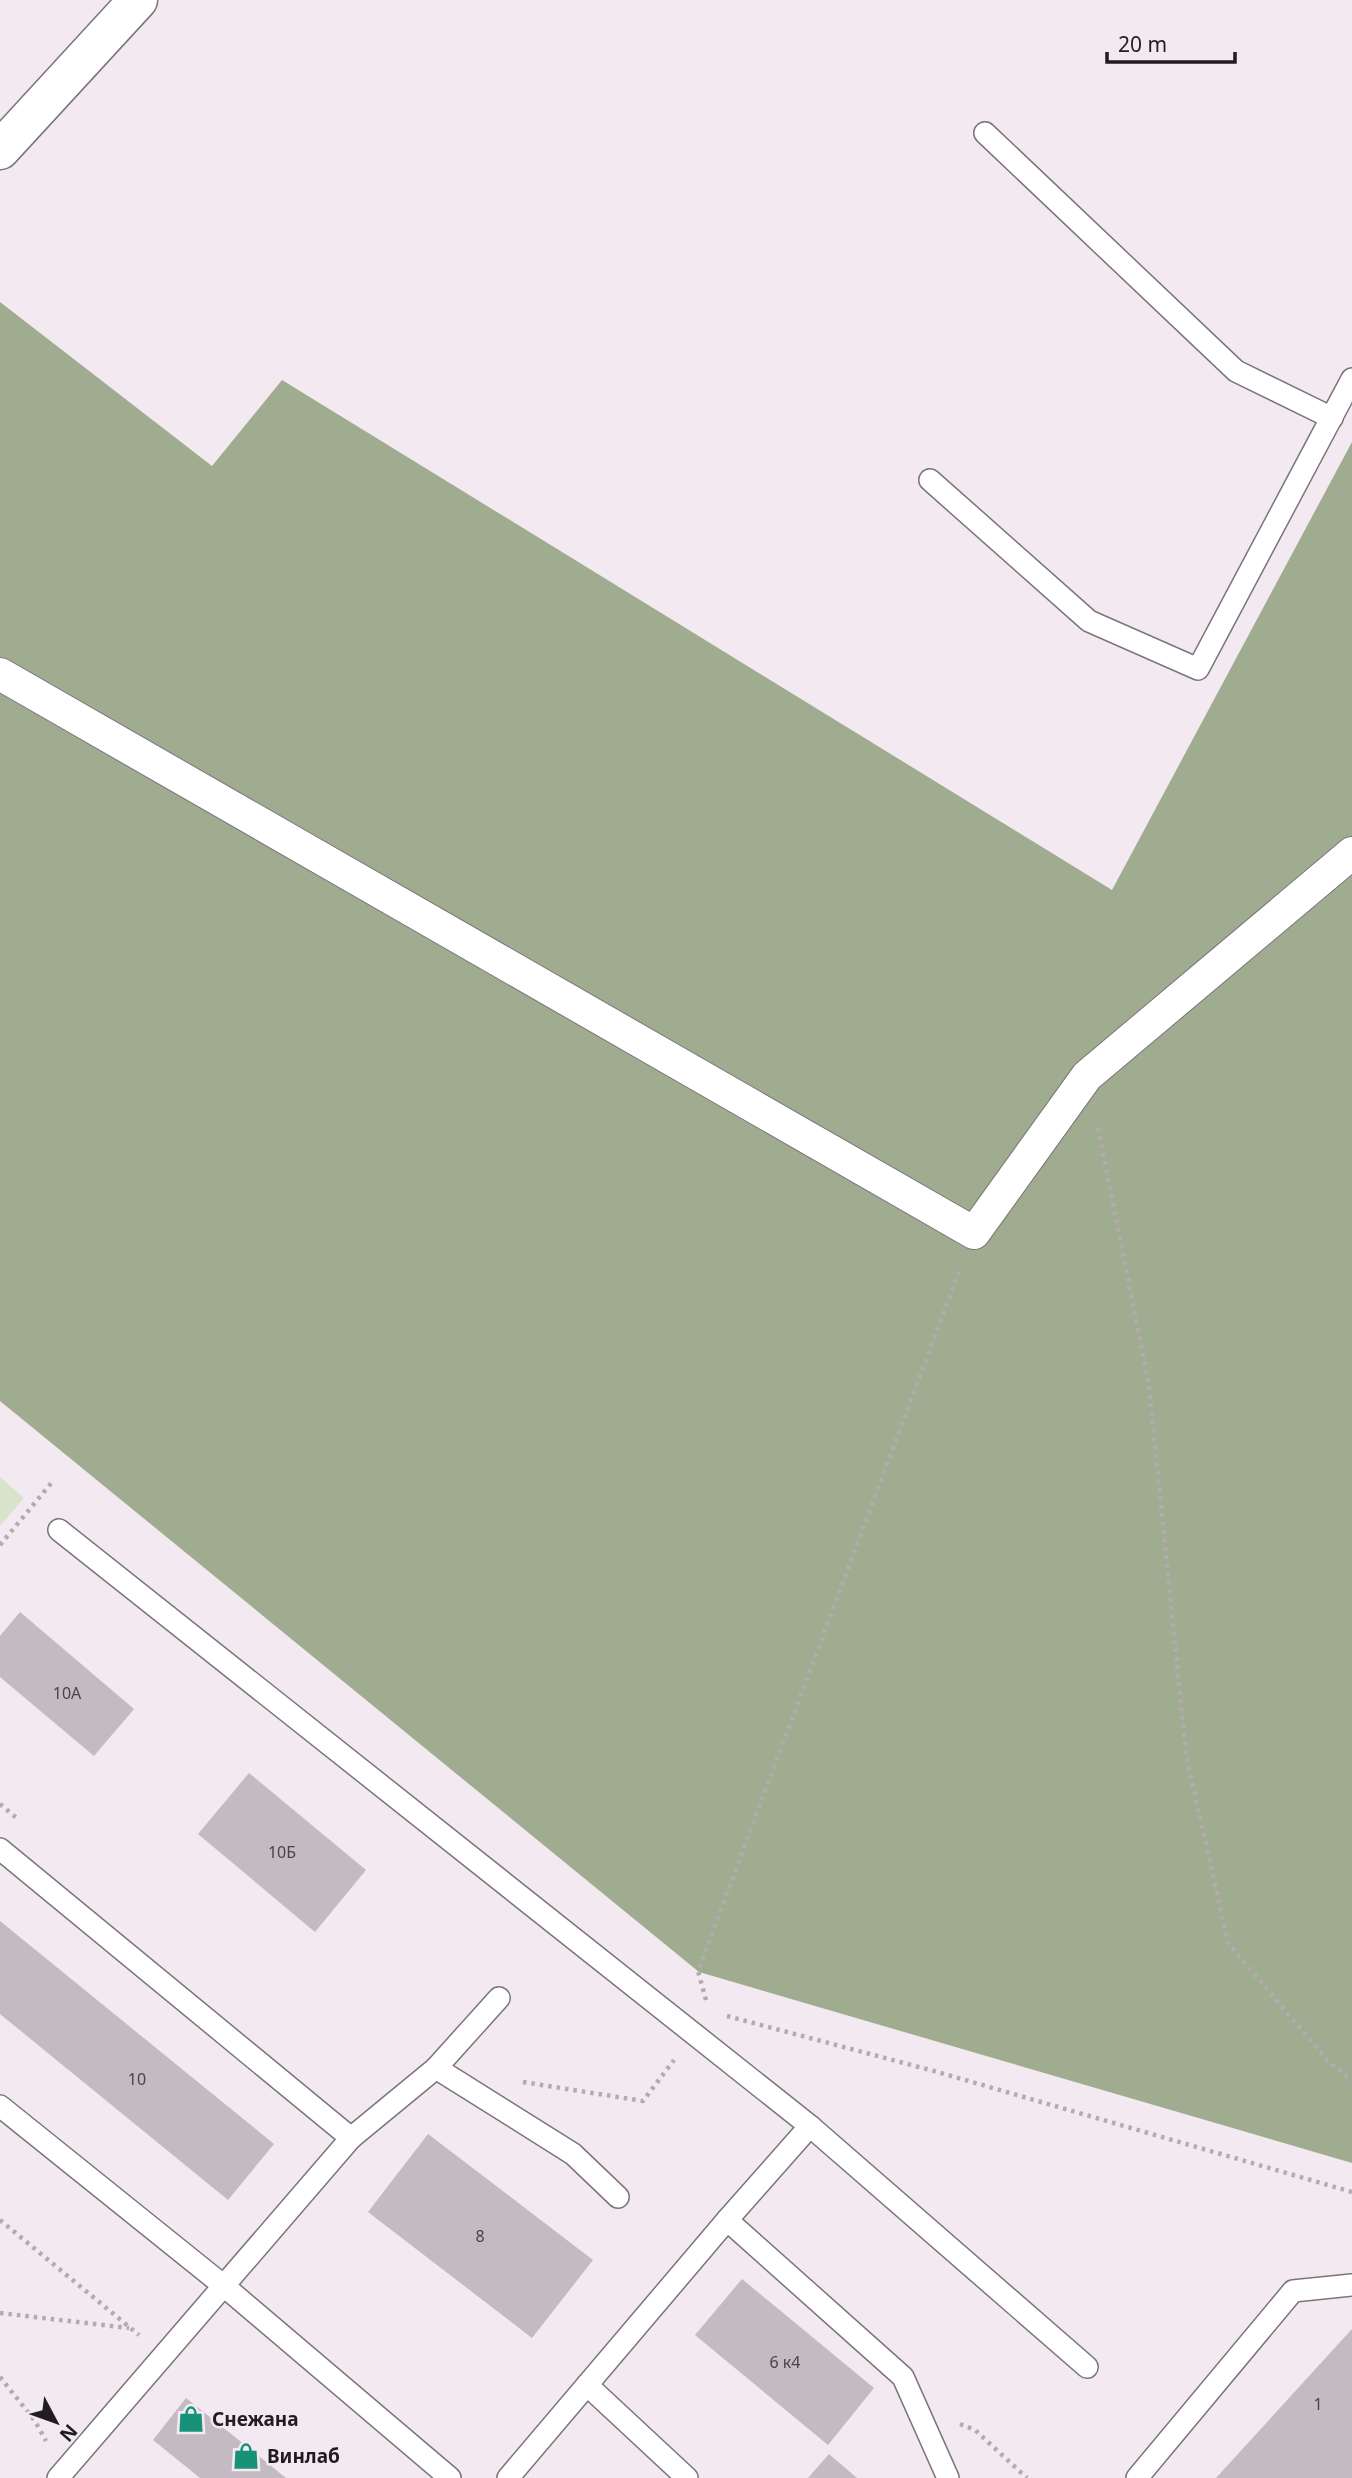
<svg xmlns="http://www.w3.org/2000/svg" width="1352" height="2478" font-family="'Noto Sans',sans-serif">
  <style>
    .green { fill: #d9e3cc }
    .forest { fill: #a0ac8f }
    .building { fill: #c3bac2 }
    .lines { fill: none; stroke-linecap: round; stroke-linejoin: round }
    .service-casing { stroke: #7c747c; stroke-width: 24 }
    .pedestrian-casing { stroke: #7c747c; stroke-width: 34 }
    .minor-casing { stroke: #7c747c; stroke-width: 41 }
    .path { stroke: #b2abb1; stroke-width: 4.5; stroke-dasharray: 3.5 5; stroke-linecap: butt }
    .service { stroke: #fff; stroke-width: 21 }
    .pedestrian { stroke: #fff; stroke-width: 32 }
    .minor { stroke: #fff; stroke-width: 38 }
    .labels { text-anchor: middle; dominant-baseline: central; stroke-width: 5; stroke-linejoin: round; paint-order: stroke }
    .number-label { font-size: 16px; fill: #494448 }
    .poi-label { font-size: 19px; font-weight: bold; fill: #201d20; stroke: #f2e9f1; text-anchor: start }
  </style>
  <rect width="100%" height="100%" fill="#f2e9f1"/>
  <path class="green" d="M0,1477l24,21 -24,28z"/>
  <path class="forest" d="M0,302l212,164 70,-86 830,510 240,-448v1721l-653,-191 -699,-571z"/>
  <g class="building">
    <path d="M20,1612l114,97 -40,47 -94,-79v-41z"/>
    <path d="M249,1773l117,97 -51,62 -117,-98z"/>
    <path d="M0,1921l274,223 -46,56 -228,-186z"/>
    <path d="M428,2134l165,126 -61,78 -164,-126z"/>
    <path d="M742,2279l132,109 -46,57 -133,-110z"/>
    <path d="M1352,2329v149h-136z"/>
    <path d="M186,2398l74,59 26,21h-86l-47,-38z"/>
    <path d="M829,2454l28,24h-49z"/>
  </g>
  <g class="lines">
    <defs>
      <g id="service">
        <path d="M985,133l251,238 96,47"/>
        <path d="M930,480l159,141 109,48 154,-290"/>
        <path d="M59,1530l751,596"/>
        <path d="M0,1849l351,289 -293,340"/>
        <path d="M436,2068l63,-70"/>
        <path d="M0,2106l224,180 226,192"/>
        <path d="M351,2138l85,-70 137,86 45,43"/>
        <path d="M727,2220l83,-94 277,241"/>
        <path d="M587,2385l100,93"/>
        <path d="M508,2478l219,-258 176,157 45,101"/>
        <path d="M1137,2478l156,-187 59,-6"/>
      </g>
      <path id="pedestrian" d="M0,674l974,559 113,-157 265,-223"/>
      <path id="minor" d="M0,150l138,-150"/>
    </defs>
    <use href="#service" class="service-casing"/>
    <use href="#pedestrian" class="pedestrian-casing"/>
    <use href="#minor" class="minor-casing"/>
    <g class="path">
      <path d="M1098,1128l51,257 37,369 42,189 99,117 25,21"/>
      <path d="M0,1545l53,-64"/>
      <path d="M0,1804l19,16"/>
      <path d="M706,2000l-8,-29 263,-705"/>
      <path d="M727,2016l207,55 418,121"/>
      <path d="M523,2082l120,19 31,-41"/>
      <path d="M0,2220l139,115"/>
      <path d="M0,2313l129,15"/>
      <path d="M0,2377l35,44 11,20"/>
      <path d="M960,2424l15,6 52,48"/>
    </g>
    <use href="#service" class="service"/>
    <use href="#pedestrian" class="pedestrian"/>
    <use href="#minor" class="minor"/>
  </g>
  <defs>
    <symbol id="shop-bare" viewBox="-9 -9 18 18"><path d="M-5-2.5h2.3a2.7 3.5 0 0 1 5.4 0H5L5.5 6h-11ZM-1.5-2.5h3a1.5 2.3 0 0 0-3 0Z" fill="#179278" stroke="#f2e9f1" stroke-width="2.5" paint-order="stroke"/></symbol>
  </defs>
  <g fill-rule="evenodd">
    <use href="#shop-bare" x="172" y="2400" width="38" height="38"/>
    <use href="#shop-bare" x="227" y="2437" width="38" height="38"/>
  </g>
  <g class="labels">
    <g class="number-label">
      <text x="67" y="1693">10А</text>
      <text x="282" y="1852">10Б</text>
      <text x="137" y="2079">10</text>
      <text x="480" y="2236">8</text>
      <text x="785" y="2362">6 к4</text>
      <text x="1318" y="2404">1</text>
    </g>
    <g class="poi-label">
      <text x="212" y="2419">Снежана</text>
      <text x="267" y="2456">Винлаб</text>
    </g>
  </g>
  <g transform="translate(56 2422) rotate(131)" stroke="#f2e9f1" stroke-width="5" paint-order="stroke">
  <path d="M0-5L12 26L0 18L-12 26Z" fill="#201d20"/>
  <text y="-10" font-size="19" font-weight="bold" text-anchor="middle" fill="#201d20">N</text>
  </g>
  <path d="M1107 52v10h128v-10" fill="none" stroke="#201d20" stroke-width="3.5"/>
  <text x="1118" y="52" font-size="21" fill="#201d20" stroke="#f2e9f1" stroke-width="5" paint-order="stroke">20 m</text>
</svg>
